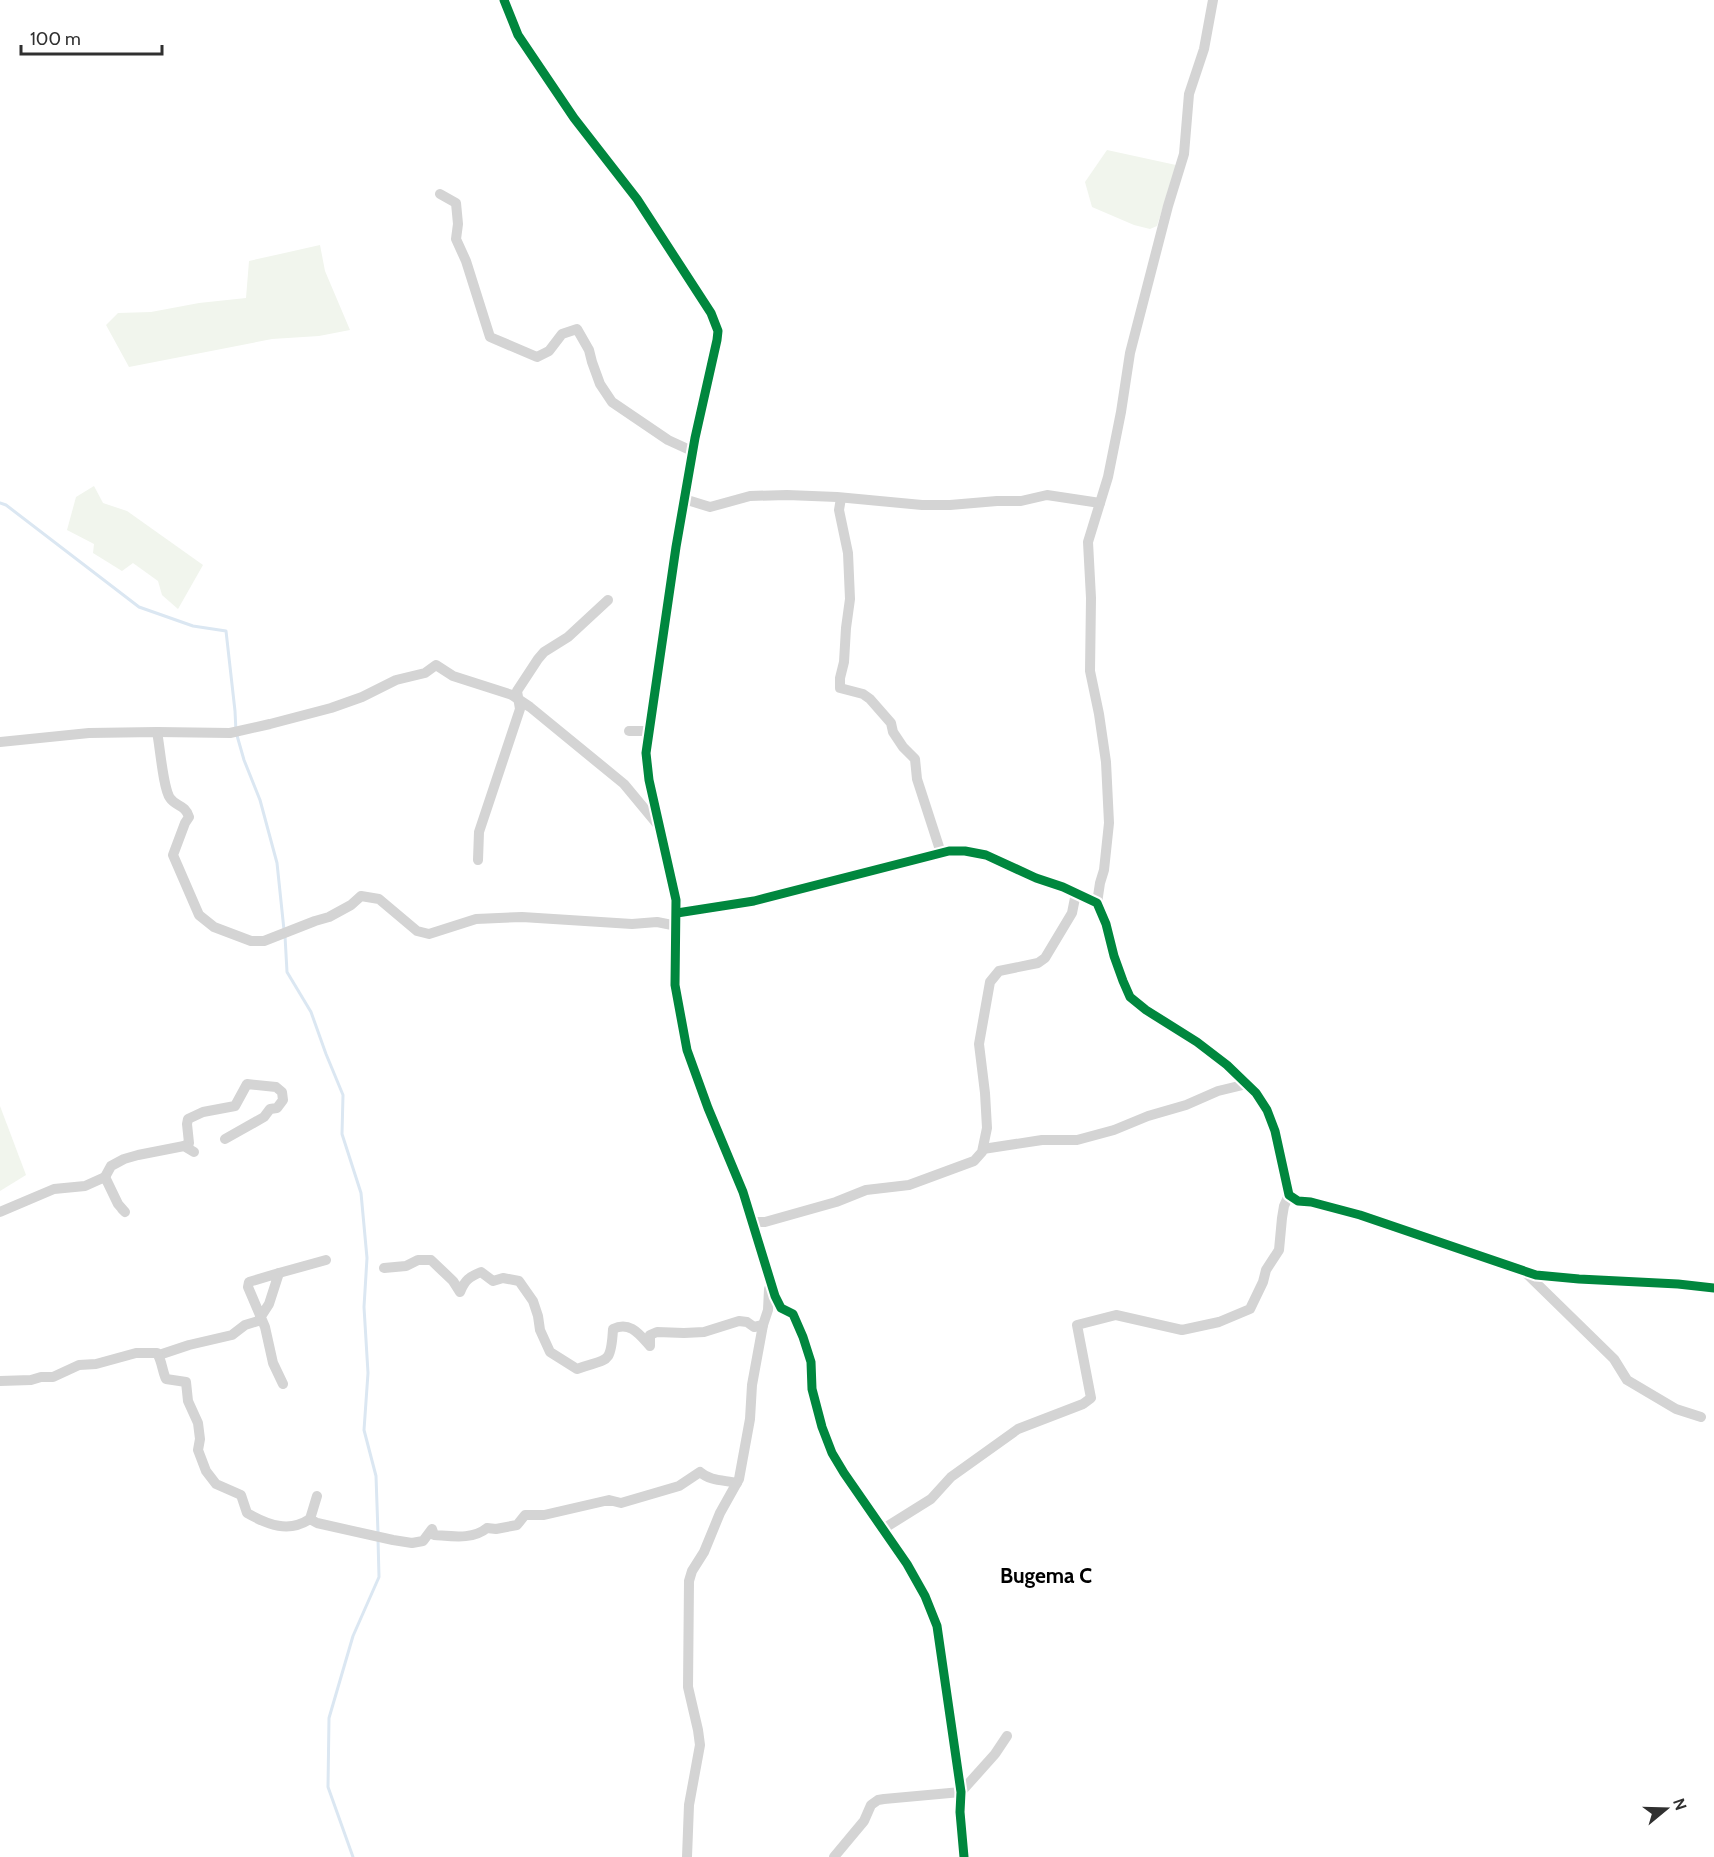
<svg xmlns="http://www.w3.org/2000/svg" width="1714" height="1857" font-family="Cabin,sans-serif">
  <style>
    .green { fill: #f1f5ed }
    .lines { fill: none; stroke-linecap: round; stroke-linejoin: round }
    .stream { stroke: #dbe7f2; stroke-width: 3 }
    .minor { stroke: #d4d4d4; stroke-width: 10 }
    .cycleway-casing { stroke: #fff; stroke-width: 13 }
    .cycleway { stroke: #00873e; stroke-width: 9 }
    .labels { text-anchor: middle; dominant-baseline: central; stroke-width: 6; stroke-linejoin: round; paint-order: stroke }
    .quarter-label { font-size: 21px; font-weight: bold; fill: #000; stroke: #fff }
  </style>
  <rect width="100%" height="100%" fill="#fff"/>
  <g class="green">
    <path d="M1107,150l69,15 -19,61 -7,3 -16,-4 -42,-18 -7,-25z"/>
    <path d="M320,245l5,26 25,59 -31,6 -47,3 -143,28 -23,-42 12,-12 33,-1 48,-9 47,-5 3,-37z"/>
    <path d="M94,486l9,17 24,8 76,54 -25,44 -16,-14 -4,-14 -25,-18 -11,8 -29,-18 1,-9 -27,-14 9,-33z"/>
    <path d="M0,1106l26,69 -26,16z"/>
  </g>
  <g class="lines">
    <g class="stream">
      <path d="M0,503l6,2 133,102 54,19 33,5 9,80 1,21 8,28 16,40 17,63 7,67"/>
      <path d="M285,936l2,36 24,40 15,42 17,41 -1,39 19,59 6,65 -3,49 4,66 -4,57 12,46 2,57"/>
      <path d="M353,1857l-25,-70 1,-69 24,-82 26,-59 -1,-38"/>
    </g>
    <g class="minor">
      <path d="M504,0l14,35 56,83 63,81 74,114 7,18 -1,9 -22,98 -19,109 -30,206 3,27 27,120 -1,85 12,65 21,58 35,84 32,104 6,12 12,6 10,23 8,25 1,27 10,38 10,26 12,20 63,91 18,32 12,30 24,166 -1,20 4,45"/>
      <path d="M440,194l16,9 2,21 -2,15 10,22 24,76 47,20 12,-6 13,-17 15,-5 12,21 3,12 8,22 12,18 56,38 24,11"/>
      <path d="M841,498l-2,12 9,43 2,46 -4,29 -2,34 -4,16v10l23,6 7,5 21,24 2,9 10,15 12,12 2,20 24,74"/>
      <path d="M684,499l26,8 40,-11 37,-1 50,2 85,8h28l47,-4h24l26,-6 53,8"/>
      <path d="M629,731h19"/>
      <path d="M157,732l73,1 40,-9 61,-16 31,-11 34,-17 29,-7 11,-8 17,11 59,19 18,12 94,77 34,41"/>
      <path d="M0,742l89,-9 68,-1c3,14 6,56 13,66 6,9 15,6 19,19l-4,6 -12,32 26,60 15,12 37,14h13l51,-20 14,-4 22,-12 10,-9 18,3 38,32 12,3 47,-15 46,-2 110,7 25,-2 20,4"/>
      <path d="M478,860l1,-28 41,-123 -3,-18 21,-32 6,-7 24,-15 40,-37"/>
      <path d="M1097,903l3,-20 4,-13 5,-47 -3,-61 -7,-48 -9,-43 1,-73 -3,-56 20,-65 13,-65 9,-59 38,-147 16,-52 5,-60 15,-45 9,-49"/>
      <path d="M677,913l77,-12 195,-50h16l21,4 50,23 27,9 34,16 9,21 8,32 9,25 7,16 16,13 51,32 30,23 29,28 11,17 8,21 14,64 9,6 13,1 49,13 176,60 43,4 99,5 36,4"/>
      <path d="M184,1146l5,-3 -2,-19 1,-5 15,-7 32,-6 12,-22 29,3 6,5 1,8 -6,8 -7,1 -6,8 -39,22"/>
      <path d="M983,1149l59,-9h35l37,-10 34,-14 38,-11 32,-14 29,-7"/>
      <path d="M105,1177l6,-11 13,-7 14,-4 46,-9 10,6"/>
      <path d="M0,1212l54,-23 31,-3 20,-9 13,27 7,8 -3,-3"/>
      <path d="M754,1222h11l71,-20 30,-12 43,-5 65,-24 8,-9 5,-24 -2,-35 -6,-49 11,-62 9,-11 39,-8 7,-5 27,-45 4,-20"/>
      <path d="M384,1268l22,-2 12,-6h13l22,21 7,11c5,-12 9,-15 21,-20l12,9 10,-3 16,3 14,20 5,15 2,14 10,22 27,17c30,-11 34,-3 36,-40 17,-8 26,5 37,17v-11l7,-3 27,1 20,-1 35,-11 8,1 7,5 9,-2"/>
      <path d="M279,1273l47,-13"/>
      <path d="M1527,1274l87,85 13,21 49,29 25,8"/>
      <path d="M159,1355l30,-10 43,-10 13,-10 13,-4 11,-17 10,-31 -30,9 -1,5 17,40 8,36 10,21"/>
      <path d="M0,1381l31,-1 10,-3h12l26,-12 17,-1 40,-11h21c5,8 5,17 9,26l20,3 2,19 10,22 2,16 -2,11 8,21 10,13 25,11 6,18c21,12 42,20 63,6"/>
      <path d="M317,1496l-7,23 7,4 76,17 19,3 11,-2 9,-12 2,6c17,1 39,5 53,-7l9,1 21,-4 8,-10h19l65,-15 12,3 58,-17 21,-14c10,9 24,8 37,11"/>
      <path d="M883,1529l48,-30 20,-22 67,-48 65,-25 8,-6 -14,-73 39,-10 66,15 37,-8 31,-13 13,-27 3,-12 13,-20 3,-32 2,-12 5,-11"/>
      <path d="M687,1857l2,-52 11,-60 -2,-15 -10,-43 1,-106 3,-10 12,-19 16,-39 19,-34 11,-60 2,-34 11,-60 5,-15 1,-21"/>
      <path d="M834,1857l30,-36 7,-16 7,-5 6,-1 77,-7 34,-38 12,-18"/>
    </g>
    <defs>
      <g id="cycleway">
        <path d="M504,0l14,35 56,83 63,81 74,114 7,18 -1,9 -22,98 -19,109 -30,206 3,27 27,120 -1,85 12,65 21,58 35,84 32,104 6,12 12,6 10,23 8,25 1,27 10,38 10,26 12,20 63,91 18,32 12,30 24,166 -1,20 4,45"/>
        <path d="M677,913l77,-12 195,-50h16l21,4 50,23 27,9 34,16 9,21 8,32 9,25 7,16 16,13 51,32 30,23 29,28 11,17 8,21 14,64 9,6 13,1 49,13 176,60 43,4 99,5 36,4"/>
      </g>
    </defs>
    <use href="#cycleway" class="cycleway-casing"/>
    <use href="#cycleway" class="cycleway"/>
  </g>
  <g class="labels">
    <g class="quarter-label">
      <text x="1046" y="1575">Bugema C</text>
    </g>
  </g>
  <g transform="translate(1666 1809) rotate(71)" stroke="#ffffff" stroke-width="4.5" paint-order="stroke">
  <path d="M0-4.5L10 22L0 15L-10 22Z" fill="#303030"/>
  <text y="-9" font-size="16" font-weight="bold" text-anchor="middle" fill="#303030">N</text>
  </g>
  <path d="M21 45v9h141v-9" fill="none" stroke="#303030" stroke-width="3"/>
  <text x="30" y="45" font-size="18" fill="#303030" stroke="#ffffff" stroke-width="4.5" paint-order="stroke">100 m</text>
</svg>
